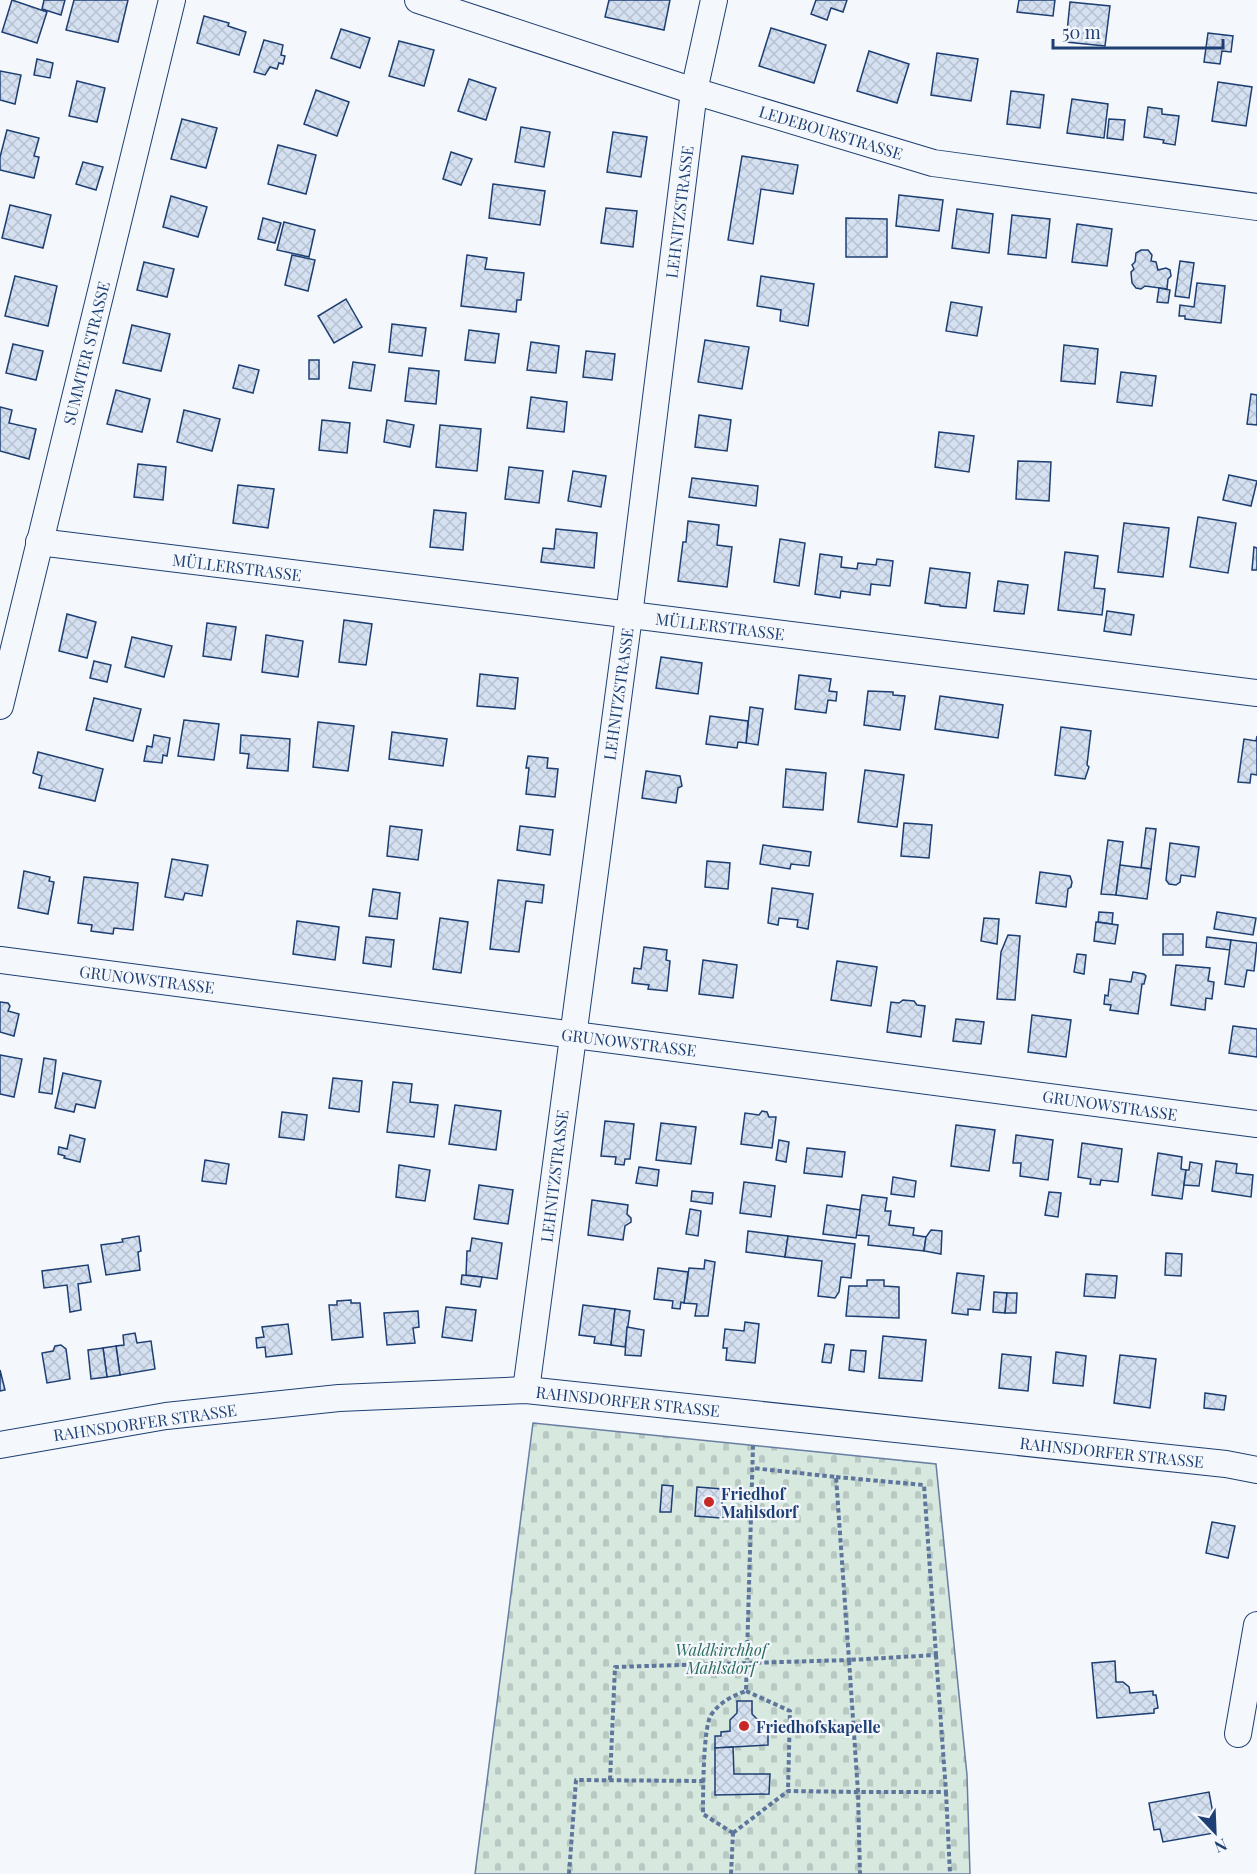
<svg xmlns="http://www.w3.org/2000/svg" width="1257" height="1874" font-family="'Playfair Display',serif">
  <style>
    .cemetery { fill: url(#cemetery-stones); stroke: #687fa3; stroke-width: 1.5 }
    .building { fill: url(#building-cross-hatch); stroke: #1d3f73; stroke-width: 1.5 }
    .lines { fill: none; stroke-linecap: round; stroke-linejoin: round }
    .minor-casing { stroke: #1d3f73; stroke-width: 28 }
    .path { stroke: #5e769c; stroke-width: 4; stroke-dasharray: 4.5 3; stroke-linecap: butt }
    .minor { stroke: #f4f7fb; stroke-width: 26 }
    .poi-dot { fill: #c62828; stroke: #f4f7fb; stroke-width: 2 }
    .labels { text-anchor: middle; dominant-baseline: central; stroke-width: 4.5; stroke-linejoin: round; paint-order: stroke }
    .street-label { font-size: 16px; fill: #1d3f73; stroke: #f4f7fb }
    .poi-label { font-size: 16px; font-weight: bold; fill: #1d3f73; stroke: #f4f7fb; text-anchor: start }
    .park-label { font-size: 16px; font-style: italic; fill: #2c6c60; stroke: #f4f7fb }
  </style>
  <defs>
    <pattern id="cemetery-stones" width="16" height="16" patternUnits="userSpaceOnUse" patternTransform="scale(1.5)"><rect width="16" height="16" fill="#d7e8df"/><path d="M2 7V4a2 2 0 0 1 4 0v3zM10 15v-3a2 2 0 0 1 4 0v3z" fill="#b8c8c3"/></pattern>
    <pattern id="building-cross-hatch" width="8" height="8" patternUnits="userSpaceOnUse" patternTransform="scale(1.5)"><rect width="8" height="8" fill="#d5e0f0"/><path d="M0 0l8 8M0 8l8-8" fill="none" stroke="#b6c1d1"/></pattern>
  </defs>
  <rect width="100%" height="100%" fill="#f4f7fb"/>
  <path class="cemetery" d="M533,1423l403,41 31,311 3,99h-495z"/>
  <g class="building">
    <path d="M12,0l35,12 -10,31 -35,-11z"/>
    <path d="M44,0h21l-4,15 -19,-6z"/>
    <path d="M74,0h54l-10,42 -52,-12z"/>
    <path d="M609,0h61l-6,30 -59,-13z"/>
    <path d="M816,0h31l-4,12 -12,-4 -4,12 -16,-6z"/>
    <path d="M1019,0h36l-2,16 -36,-4z"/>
    <path d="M1070,2l40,4 -5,40 -39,-4z"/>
    <path d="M204,16l25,7 -1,3 18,6 -7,23 -42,-12z"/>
    <path d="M771,28l55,17 -12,38 -55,-17z"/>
    <path d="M341,29l29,9 -10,30 -29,-10z"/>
    <path d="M1208,33l25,3 -2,16 -9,-1 -2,13 -16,-2z"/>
    <path d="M264,40l19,5 -2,10 4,1 -2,8 -4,-1 -2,6 -7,-2 -5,8 -11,-3z"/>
    <path d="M399,41l35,9 -10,36 -35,-10z"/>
    <path d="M869,51l40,13 -12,39 -40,-12z"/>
    <path d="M937,53l41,6 -7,42 -40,-6z"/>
    <path d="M37,59l16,4 -3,15 -16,-3z"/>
    <path d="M0,71l21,4 -6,29 -15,-4z"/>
    <path d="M469,79l27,9 -10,32 -28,-9z"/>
    <path d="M77,81l28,7 -8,34 -28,-6z"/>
    <path d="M1218,82l34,5 -6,39 -34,-5z"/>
    <path d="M316,90l33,12 -12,34 -33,-12z"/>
    <path d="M1011,91l33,4 -4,33 -33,-4z"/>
    <path d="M1072,99l36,5 -4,34 -37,-5z"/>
    <path d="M1148,107l14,2v5l17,2 -4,29 -12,-2 1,-3 -20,-3z"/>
    <path d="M182,119l35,9 -11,40 -35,-9z"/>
    <path d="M1109,119l16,1 -2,20 -16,-2z"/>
    <path d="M521,127l29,5 -6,35 -29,-5z"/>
    <path d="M7,130l32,8 -5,18 5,1 -5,21 -34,-8v-13z"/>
    <path d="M613,132l34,5 -6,40 -34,-5z"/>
    <path d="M278,145l38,10 -10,39 -38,-10z"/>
    <path d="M451,152l21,7 -11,26 -18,-6z"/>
    <path d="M742,156l56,9 -5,29 -32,-5 -8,55 -25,-4z"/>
    <path d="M83,162l20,5 -7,23 -20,-6z"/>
    <path d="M493,184l52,7 -5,34 -51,-7z"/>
    <path d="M899,195l44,5 -4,31 -43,-5z"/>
    <path d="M171,196l36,11 -9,30 -35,-10z"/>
    <path d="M10,205l41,10 -8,33 -41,-10z"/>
    <path d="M606,208l31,3 -4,36 -32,-4z"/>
    <path d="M957,209l36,5 -4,39 -37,-5z"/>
    <path d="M1012,215l38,4 -4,39 -38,-4z"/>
    <path d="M263,218l18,5 -6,20 -17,-4z"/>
    <path d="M846,218l41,1v38h-41z"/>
    <path d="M284,222l31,8 -6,27 -32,-7z"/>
    <path d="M1077,224l35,5 -5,37 -35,-4z"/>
    <path d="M1141,250h7l4,5 -1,6 5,1 2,8 8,-2 4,2 1,6 -3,3 -1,10 -22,-3 -4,3 -5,-1 -4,-5 -1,-11 3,-3 -2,-4 3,-3 1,-9z"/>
    <path d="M292,255l23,5 -7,31 -23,-6z"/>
    <path d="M467,255l20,3 -2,11 39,4 -3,27h-4l-1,12 -55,-6z"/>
    <path d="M1180,261l14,2 -5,35 -14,-2z"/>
    <path d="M144,262l30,7 -7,28 -30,-7z"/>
    <path d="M15,276l42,10 -9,40 -43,-10z"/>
    <path d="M761,276l53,8 -6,42 -28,-5 1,-11 -24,-4z"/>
    <path d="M1197,283l28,3 -4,37 -36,-4v-3h-6l1,-11 14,2z"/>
    <path d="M1159,288l11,2 -2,13 -11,-1z"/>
    <path d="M346,299l16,28 -28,16 -16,-27z"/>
    <path d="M951,302l31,5 -5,29 -31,-5z"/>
    <path d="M392,324l34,4 -4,28 -33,-4z"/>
    <path d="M132,325l38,9 -9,37 -38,-8z"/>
    <path d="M469,330l30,4 -4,29 -30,-3z"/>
    <path d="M705,340l44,7 -7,42 -44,-7z"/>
    <path d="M531,342l28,4 -3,27 -29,-3z"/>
    <path d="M13,344l30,7 -7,29 -30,-7z"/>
    <path d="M1064,345l34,4 -3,35 -34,-3z"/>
    <path d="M586,351l29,3 -3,26 -29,-3z"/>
    <rect x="309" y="360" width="10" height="19"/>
    <path d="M353,362l22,3 -4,26 -22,-3z"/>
    <path d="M239,365l20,5 -6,23 -20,-5z"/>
    <path d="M409,368l30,3 -3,33 -31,-3z"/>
    <path d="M1121,372l35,4 -4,30 -35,-4z"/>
    <path d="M116,390l34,9 -8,33 -35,-8z"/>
    <path d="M1251,394l6,1v30l-10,-1z"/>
    <path d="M531,397l36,5 -3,30 -37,-4z"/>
    <path d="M0,407l12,3 -3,13 27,6 -7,30 -29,-8z"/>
    <path d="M184,410l36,9 -8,32 -35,-9z"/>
    <path d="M699,415l32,5 -4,31 -32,-4z"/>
    <path d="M322,420l28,3 -3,30 -28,-3z"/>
    <path d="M387,420l27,5 -4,22 -26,-5z"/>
    <path d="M440,425l41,4 -4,42 -41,-4z"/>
    <path d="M939,432l35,4 -5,36 -34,-5z"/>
    <path d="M1018,461l33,1 -2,39 -33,-2z"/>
    <path d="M138,464l28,3 -3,33 -29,-3z"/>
    <path d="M509,467l34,4 -4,32 -34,-4z"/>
    <path d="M573,471l33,5 -5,31 -33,-6z"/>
    <path d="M1229,475l28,6 -6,25 -28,-6z"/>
    <path d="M692,478l66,8 -2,20 -67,-9z"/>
    <path d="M238,485l36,4 -6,39 -35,-5z"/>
    <path d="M434,510l32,3 -3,37 -33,-3z"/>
    <path d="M1198,517l38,6 -8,50 -38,-6z"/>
    <path d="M688,521l31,4 -2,20 15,2 -5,40 -49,-6 5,-39h3z"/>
    <path d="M1124,523l45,5 -6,49 -45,-5z"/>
    <path d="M556,529l41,4 -3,35 -53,-6 2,-14 11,1z"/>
    <path d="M780,539l25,4 -6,43 -25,-4z"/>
    <path d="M1254,547l3,1v22h-5z"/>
    <path d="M1065,552l33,4 -4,32 11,1 -3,26 -44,-5z"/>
    <path d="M820,554l22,3 -1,10 16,2 1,-6 18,2 1,-6 16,2 -3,25 -19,-2 -1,11 -29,-4 -1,7 -25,-4z"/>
    <path d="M930,568l40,5 -4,35 -26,-2v-1l-15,-2z"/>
    <path d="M998,581l30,4 -4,29 -30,-3z"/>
    <path d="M1107,611l27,4 -3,20 -27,-4z"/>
    <path d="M67,614l29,8 -9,36 -28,-7z"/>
    <path d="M344,620l28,4 -6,41 -27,-3z"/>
    <path d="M207,623l29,4 -5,33 -28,-4z"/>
    <path d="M266,635l37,6 -5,36 -36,-5z"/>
    <path d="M132,637l40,9 -8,31 -39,-10z"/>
    <path d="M661,657l41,6 -4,31 -42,-6z"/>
    <path d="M94,661l17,4 -4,17 -17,-4z"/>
    <path d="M480,674l38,4 -3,31 -38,-3z"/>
    <path d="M799,675l32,4 -2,12 8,1 -1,9 -8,-1 -2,13 -31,-4z"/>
    <path d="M868,691l25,1v3l12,1 -5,34 -36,-5z"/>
    <path d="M940,696l63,9 -5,33 -63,-9z"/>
    <path d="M94,698l47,11 -8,32 -47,-11z"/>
    <path d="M750,707l13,2 -5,36 -12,-2z"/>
    <path d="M710,716l38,5 -2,22 -8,-1 -1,6 -31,-4z"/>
    <path d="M184,720l35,4 -5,36 -36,-4z"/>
    <path d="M318,722l36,4 -6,45 -35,-4z"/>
    <path d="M1061,727l30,4 -4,34 2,2 -4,12 -30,-4z"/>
    <path d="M392,732l55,7 -4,27 -54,-7z"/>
    <path d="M154,735l16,3 -3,18 -4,-1 -1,8 -18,-2 3,-15 5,1z"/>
    <path d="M241,735l49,4 -2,32 -41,-3 2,-14 -9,-1z"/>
    <path d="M1257,736v39l-6,-1 -1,9 -12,-1 6,-43 12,2z"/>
    <path d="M38,752l65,17 -8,32 -56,-13 3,-12 -9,-3z"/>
    <path d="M528,756l20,2 -1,10 11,1 -3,28 -29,-3 3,-26h-3z"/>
    <path d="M786,769l40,4 -3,37 -40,-3z"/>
    <path d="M865,770l39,5 -7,52 -39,-5z"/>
    <path d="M646,771l34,5 2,10 -4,2 -2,15 -34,-5z"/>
    <path d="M904,823l28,2 -3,33 -28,-2z"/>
    <path d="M390,826l32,4 -4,30 -31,-4z"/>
    <path d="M520,826l33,4 -3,25 -33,-5z"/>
    <path d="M1146,828l10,1 -5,40 -10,-1z"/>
    <path d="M1108,840l15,2 -7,53 -15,-1z"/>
    <path d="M1170,843l29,4 -4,30 -14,-2 -1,7 -4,3 -7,-1 -3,-4z"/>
    <path d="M763,845l48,7 -2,14 -18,-2 -1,5 -30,-5z"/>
    <path d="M172,859l36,6 -6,31 -17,-3 -2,7 -18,-3z"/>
    <path d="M707,861l23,2 -2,26 -23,-2z"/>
    <path d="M1120,865l31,4 -4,30 -31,-4z"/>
    <path d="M24,871l26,6 -1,4 5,1 -6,32 -30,-6z"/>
    <path d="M1040,872l30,4 2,6 -1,5 -3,2 -2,18 -30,-4z"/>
    <path d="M84,877l54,6 -5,47 -19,-2 -1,6 -22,-3 1,-6 -14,-2z"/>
    <path d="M498,880l46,5 -2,18 -16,-2 -7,51 -29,-3z"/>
    <path d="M772,888l41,6 -5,35 -11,-2 1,-7 -19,-2 -1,7 -10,-2z"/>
    <path d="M373,889l27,4 -3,26 -28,-3z"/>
    <path d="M1099,912l14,1 -1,11 -14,-2z"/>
    <path d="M1217,912l39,6 -3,17 -39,-6z"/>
    <path d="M440,918l28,4 -7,51 -28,-4z"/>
    <path d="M984,918l15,1 -2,25 -16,-3z"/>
    <path d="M297,921l42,6 -4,33 -42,-6z"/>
    <path d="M1096,922l22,3 -3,19 -21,-3z"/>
    <rect x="1163" y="934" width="20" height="21"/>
    <path d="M1008,935l12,1 -5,64 -18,-1 4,-47z"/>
    <path d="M366,937l28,3 -3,27 -28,-4z"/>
    <path d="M1207,937l24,3 -1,10 -24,-3z"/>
    <path d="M1231,940l26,3 -3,28 -7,-1 -3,17 -19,-3z"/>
    <path d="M644,947l23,3 -1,10 4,1 -3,30 -19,-2 1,-4 -17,-2 2,-15 7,1z"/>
    <path d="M1077,954l9,1 -2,19 -10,-2z"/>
    <path d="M703,960l34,5 -4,33 -34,-4z"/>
    <path d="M837,961l40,6 -6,39 -40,-6z"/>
    <path d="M1176,965l34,3 -2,13 6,1 -2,17 -6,-1 -1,12 -34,-5z"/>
    <path d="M1133,972l11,2 2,2 -2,8h-2l-4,30 -28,-4 1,-5 -7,-1 1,-9 3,1 2,-17 21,3z"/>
    <path d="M903,1000l11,1 3,4 8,1 -4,31 -34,-5 4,-30 8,1z"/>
    <path d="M0,1002l8,1 2,3 -2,5 11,3 -5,22 -14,-4z"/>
    <path d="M1032,1015l39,5 -5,37 -38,-5z"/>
    <path d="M956,1019l28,3 -3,22 -28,-3z"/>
    <path d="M1233,1026l24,3v28l-28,-4z"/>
    <path d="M0,1055l22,4 -8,38 -14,-3z"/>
    <path d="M44,1058l12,2 -4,34 -13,-2z"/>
    <path d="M63,1073l38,8 -6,27 -19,-4 -2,8 -19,-4z"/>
    <path d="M333,1078l29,3 -3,31 -30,-4z"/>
    <path d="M393,1082l19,2 -2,18 28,3 -4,32 -47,-5z"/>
    <path d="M455,1105l46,6 -5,39 -47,-6z"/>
    <path d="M762,1111l5,1 2,5h7l-4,31 -31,-4 4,-31 14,2z"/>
    <path d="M282,1112l25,3 -3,25 -25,-3z"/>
    <path d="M605,1121l29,3 -4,35h-5l-1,6 -9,-1 1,-7 -15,-1z"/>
    <path d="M661,1123l35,4 -5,37 -35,-4z"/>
    <path d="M956,1125l39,5 -6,41 -38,-5z"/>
    <path d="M70,1135l15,4 -5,23 -16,-4 1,-2 -7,-2 1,-7 8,2z"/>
    <path d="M1016,1135l37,5 -5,40 -28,-4 1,-13h-8z"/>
    <path d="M779,1140l10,2 -3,20 -10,-2z"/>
    <path d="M1082,1143l40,6 -4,33 -17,-2 -1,5 -10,-1 1,-5 -13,-2z"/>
    <path d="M807,1148l38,4 -3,25 -38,-4z"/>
    <path d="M1158,1153l24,4 -1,12 5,1 -4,29 -30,-4z"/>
    <path d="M205,1160l24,4 -3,20 -24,-3z"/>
    <path d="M1216,1161l21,3 -1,9 17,2 -2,22 -39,-6z"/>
    <path d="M1190,1162l12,2 -3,22 -15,-1 2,-15h3z"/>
    <path d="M399,1165l31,5 -5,31 -29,-4z"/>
    <path d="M639,1167l20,3 -2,16 -21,-3z"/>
    <path d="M893,1177l23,4 -2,16 -23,-3z"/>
    <path d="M744,1182l31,4 -4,31 -31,-4z"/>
    <path d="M479,1185l34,5 -5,34 -34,-5z"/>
    <path d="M692,1191l21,2 -1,11 -21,-3z"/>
    <path d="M1049,1192l12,1 -3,24 -13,-2z"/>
    <path d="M862,1195l25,3 -2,13h6l-2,14 25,3 -1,7 13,2 -2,14 -56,-6 1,-9 -13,-1z"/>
    <path d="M592,1200l36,5 -1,9 4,4v4l-6,4 -2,14 -35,-5z"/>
    <path d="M827,1205l33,5 -4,28 -33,-4z"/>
    <path d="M690,1209l11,2 -3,25 -12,-2z"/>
    <path d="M931,1230l11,1 -1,23 -17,-3 2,-14z"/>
    <path d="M748,1231l40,5 -3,21 -39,-5z"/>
    <path d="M139,1236l2,15 -3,1 2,18 -34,5 -5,-30 22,-3 -1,-3z"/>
    <path d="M788,1236l67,8 -4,34 -10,-1 -2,15 -4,6 -17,-2 4,-35 -37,-4z"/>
    <path d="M472,1238l30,5 -5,36 -31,-4 1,-24h3z"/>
    <path d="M1166,1253l16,1 -1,22 -16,-1z"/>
    <path d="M705,1260l10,2 -7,54h-13l2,-12 -13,-1 5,-35 15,1z"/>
    <path d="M88,1265l3,17 -13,2 3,26 -11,2 -3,-27 -23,3 -2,-17z"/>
    <path d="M658,1268l30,4 -4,31 -3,-1 -1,7 -8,-1 1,-7 -19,-2z"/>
    <path d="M957,1273l27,3 -4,34 -12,-1v6l-16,-2z"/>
    <path d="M1086,1274l31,2 -2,22 -31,-2z"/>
    <path d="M462,1275l20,2 -2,10 -19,-3z"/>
    <path d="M867,1280h17v6l15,1v31l-53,-2 3,-30h18z"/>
    <path d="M994,1292l13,1 -2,20 -12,-1z"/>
    <path d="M1007,1293h10l-1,20h-11z"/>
    <path d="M351,1300v3h9l3,34 -31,3 -3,-35h8v-4z"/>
    <path d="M583,1305l32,4 -4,36 -17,-2 1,-6 -16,-2z"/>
    <path d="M446,1307l30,3 -4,31 -30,-4z"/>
    <path d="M615,1309l15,2 -5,36 -14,-2z"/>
    <path d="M418,1311l1,16 -6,1 2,15 -28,2 -3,-32z"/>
    <path d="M745,1322l14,2 -4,39 -29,-3 1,-12h-4l2,-19 19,2z"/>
    <path d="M288,1324l4,30 -26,3 -1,-10 -8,1 -1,-10 8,-1 -2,-10z"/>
    <path d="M627,1327l17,3 -3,26 -16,-1z"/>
    <path d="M135,1333l2,10 14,-2 4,28 -35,6 -4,-29 8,-1 -1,-10z"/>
    <path d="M883,1336l43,4 -4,41 -43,-3z"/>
    <path d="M825,1344l9,1 -3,18 -9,-1z"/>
    <path d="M61,1345l5,4 4,30 -23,4 -5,-30 11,-2 2,-5z"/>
    <path d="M116,1346l4,29 -13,2 -4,-29z"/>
    <path d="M103,1348l4,29 -16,2 -3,-29z"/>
    <path d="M851,1350l15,1 -2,21 -15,-2z"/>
    <path d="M1056,1352l30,4 -3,30 -30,-3z"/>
    <path d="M1002,1354l29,3 -3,34 -29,-3z"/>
    <path d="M1120,1355l36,4 -6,49 -36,-5z"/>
    <path d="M0,1370l5,20 -5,1z"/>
    <path d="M1205,1393l21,3 -2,14 -20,-2z"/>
    <path d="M662,1485l11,1 -2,26h-11z"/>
    <path d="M697,1487l26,2 -2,29 -26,-2z"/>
    <path d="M1212,1522l23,4 -7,32 -22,-5z"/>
    <path d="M1115,1661l1,21h7l6,5 1,6 23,-2v4h3l2,13 -4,1v4l-57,5 -5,-55z"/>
    <path d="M737,1701h15v13l6,6 1,11h9v14l-53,3v-12h6v-4l9,-1v-11l7,-7z"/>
    <path d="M733,1747l1,27h36l-1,20 -54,1v-47z"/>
    <path d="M1209,1792l5,27 -2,1 2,13 -51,9 -3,-13 -6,1 -5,-27z"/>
  </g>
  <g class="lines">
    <defs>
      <g id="minor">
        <path d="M418,0l276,91 239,72 324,44"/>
        <path d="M39,542c406,51 812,98 1218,151"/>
        <path d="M0,706l172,-706"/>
        <path d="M0,960l1257,164"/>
        <path d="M526,1390l103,-774 65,-525 20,-91"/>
        <path d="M0,1445l166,-29 173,-18 187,-8 700,74 31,6"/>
        <path d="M1238,1734l19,-109"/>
      </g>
    </defs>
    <use href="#minor" class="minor-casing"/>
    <g class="path">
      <path d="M836,1477l88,8 12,170"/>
      <path d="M936,1655l10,137h-88l-9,-132z"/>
      <path d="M746,1691l44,20 -2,80"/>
      <path d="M610,1780l5,-113 234,-7 -13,-183 -84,-9"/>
      <path d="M946,1792l4,82"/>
      <path d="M733,1833l-30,-19c0,-20 0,-86 8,-99 9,-13 21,-19 35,-24l7,-245"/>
      <path d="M733,1833l55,-42 70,1 2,82"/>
      <path d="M569,1874l7,-94 128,1"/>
      <path d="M731,1874l2,-41"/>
    </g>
    <use href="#minor" class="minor"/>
  </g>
  <g class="poi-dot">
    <circle cx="709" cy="1502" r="6"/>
    <circle cx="744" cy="1726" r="6"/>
  </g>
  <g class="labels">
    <g class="street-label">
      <text transform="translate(831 132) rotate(17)">LEDEBOURSTRASSE</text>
      <text transform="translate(679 212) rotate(-83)">LEHNITZSTRASSE</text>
      <text transform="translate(86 353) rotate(-76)">SUMMTER STRASSE</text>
      <text transform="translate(237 567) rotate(7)">MÜLLERSTRASSE</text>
      <text transform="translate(720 626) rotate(7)">MÜLLERSTRASSE</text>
      <text transform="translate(618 694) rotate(-82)">LEHNITZSTRASSE</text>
      <text transform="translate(147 979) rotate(7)">GRUNOWSTRASSE</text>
      <text transform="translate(629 1042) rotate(7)">GRUNOWSTRASSE</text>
      <text transform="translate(1110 1105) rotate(8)">GRUNOWSTRASSE</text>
      <text transform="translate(554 1176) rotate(-83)">LEHNITZSTRASSE</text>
      <text transform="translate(628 1401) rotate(6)">RAHNSDORFER STRASSE</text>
      <text transform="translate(145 1422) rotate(-8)">RAHNSDORFER STRASSE</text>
      <text transform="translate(1112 1452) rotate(6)">RAHNSDORFER STRASSE</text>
    </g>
    <g class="poi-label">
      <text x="721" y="1493">Friedhof<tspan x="721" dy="18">Mahlsdorf</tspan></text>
      <text x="756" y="1726">Friedhofskapelle</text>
    </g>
    <g class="park-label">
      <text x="721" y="1649">Waldkirchhof<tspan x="721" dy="18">Mahlsdorf</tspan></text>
    </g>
  </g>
  <g transform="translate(1215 1832) rotate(157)" stroke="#f4f7fb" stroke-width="4.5" paint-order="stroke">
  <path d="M0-4.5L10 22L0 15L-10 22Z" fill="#1d3f73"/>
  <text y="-9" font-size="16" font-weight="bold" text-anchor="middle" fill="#1d3f73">N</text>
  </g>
  <path d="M1053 39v9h170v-9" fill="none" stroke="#1d3f73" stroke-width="3"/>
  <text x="1062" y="39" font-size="18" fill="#1d3f73" stroke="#f4f7fb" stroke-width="4.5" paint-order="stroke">50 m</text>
</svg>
